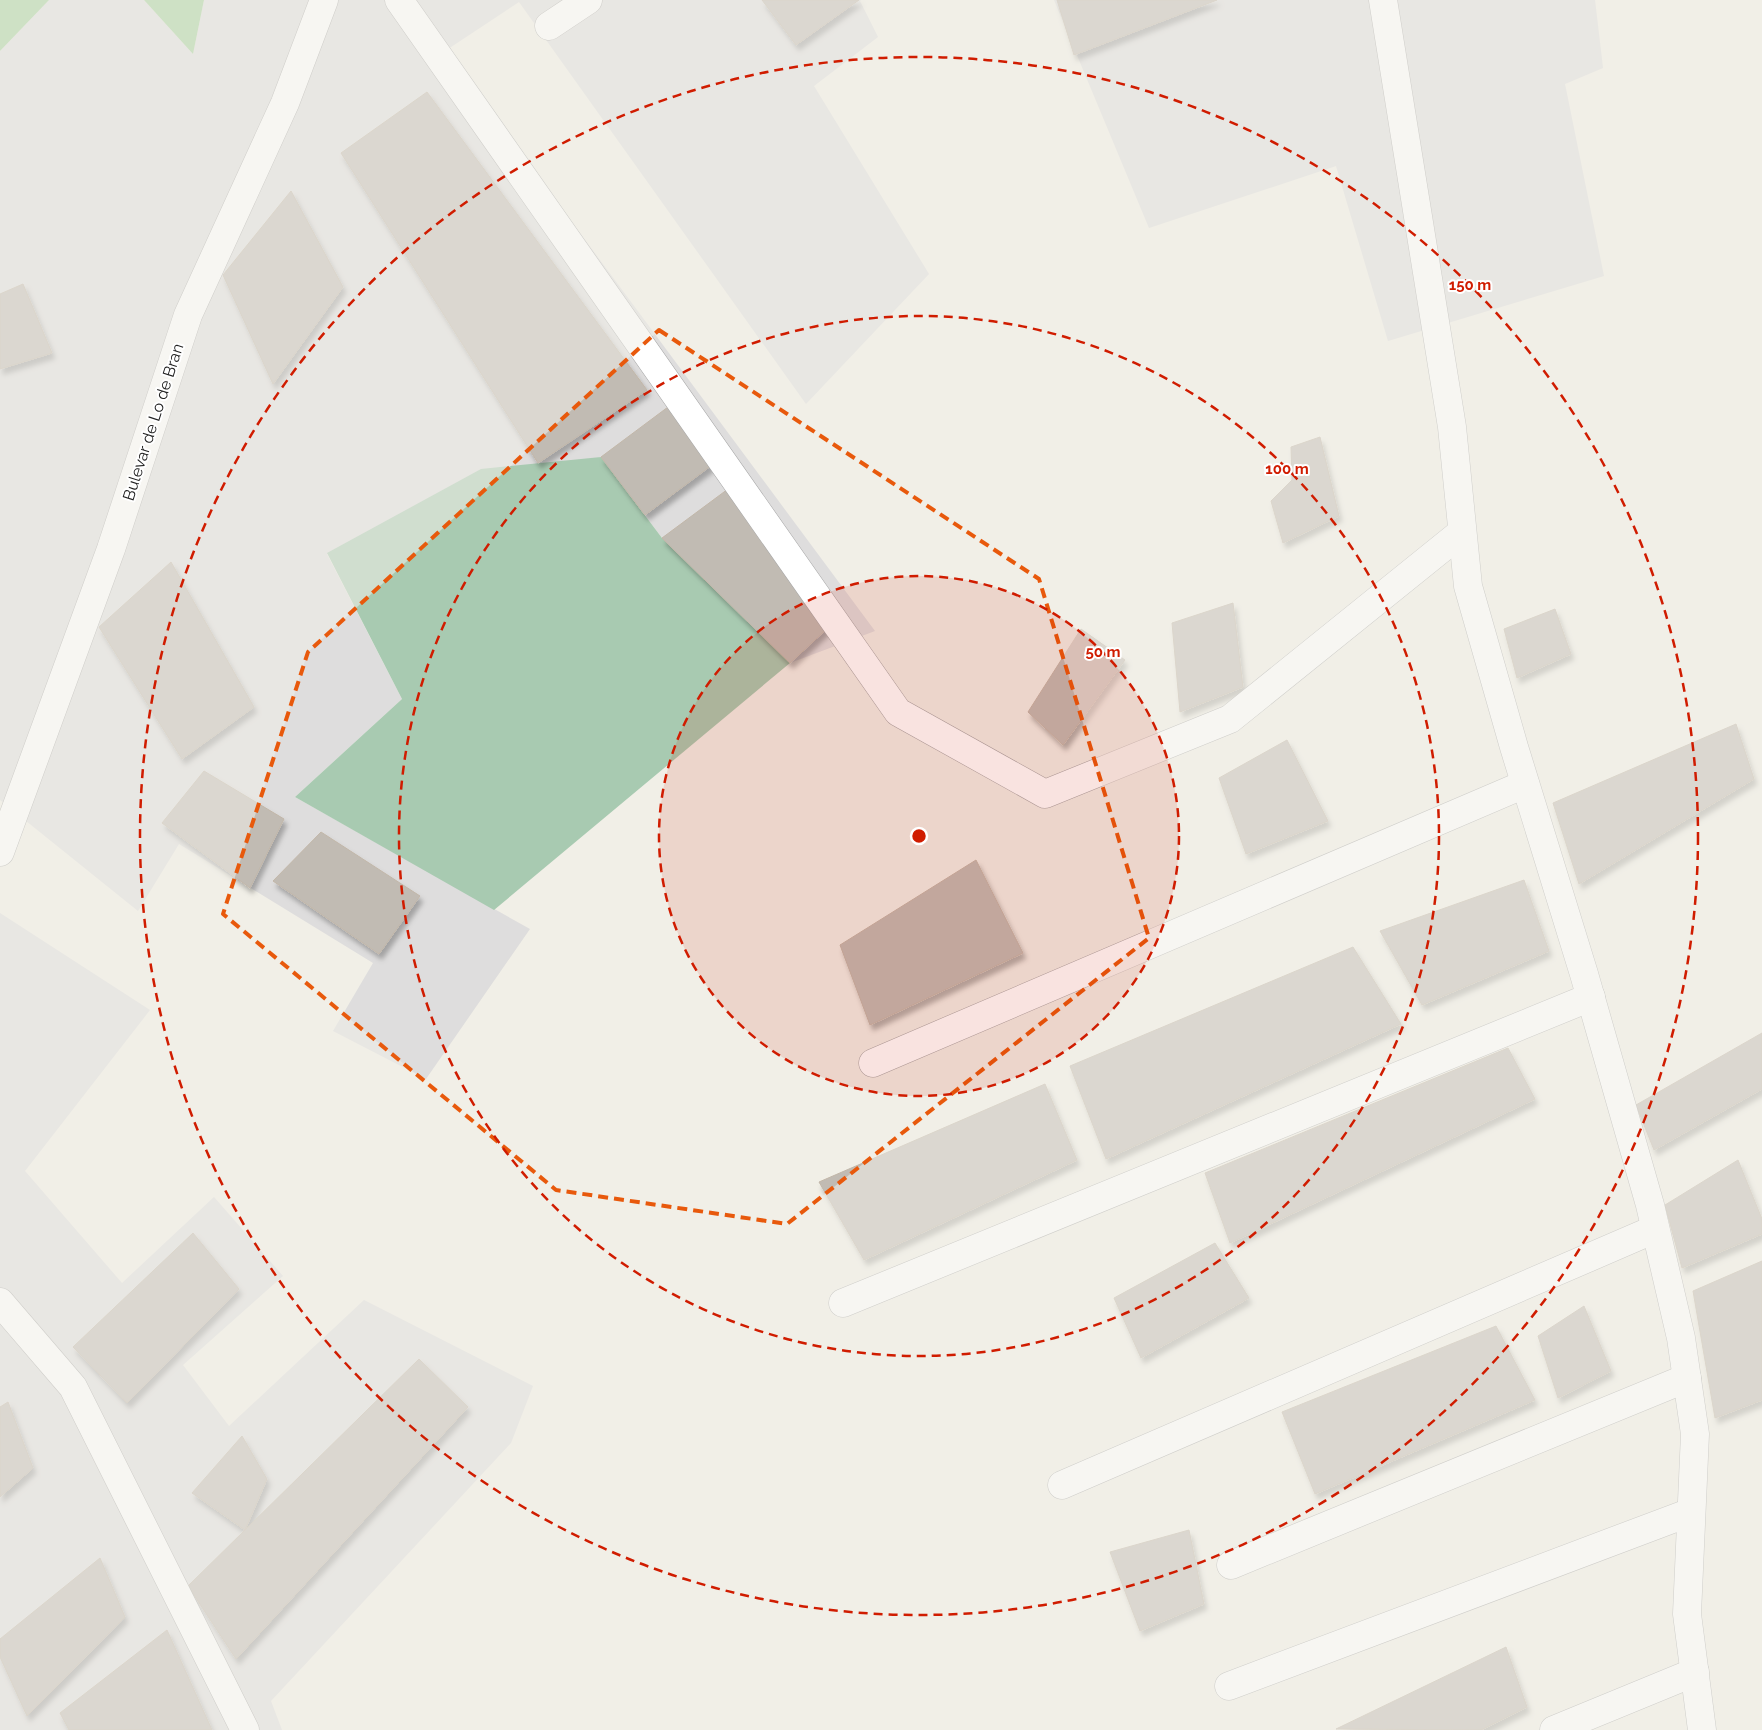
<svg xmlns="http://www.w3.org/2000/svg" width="1762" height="1730" font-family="Raleway,sans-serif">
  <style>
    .residential { fill: #dedddd }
    .forest { fill: #a4d09b }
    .cemetery { fill: #a8cab1 }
    .building { fill: #c1bbb3; stroke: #c2b7a9; filter: url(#shadow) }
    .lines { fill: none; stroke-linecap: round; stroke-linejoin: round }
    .minor-casing { stroke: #a7a7a7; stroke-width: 29 }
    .minor { stroke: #fff; stroke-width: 28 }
    .marked { fill: none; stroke: #e8590c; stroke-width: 4; stroke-dasharray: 10 6; stroke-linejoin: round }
    .ring { fill: none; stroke: #d01c00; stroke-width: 2.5; stroke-dasharray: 9 6 }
    .labels { text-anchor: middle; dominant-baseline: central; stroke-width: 4; stroke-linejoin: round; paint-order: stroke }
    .street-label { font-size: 16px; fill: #202020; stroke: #fff }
    .centre { fill: #d01c00; stroke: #fff; stroke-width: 2.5 }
    .ring-label { font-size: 15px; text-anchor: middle; font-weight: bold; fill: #d01c00; stroke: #fff; stroke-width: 4; stroke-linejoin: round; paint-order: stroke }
  </style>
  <defs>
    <filter id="shadow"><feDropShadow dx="3" dy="5.5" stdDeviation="2.5" flood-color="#0004"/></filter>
  </defs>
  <rect width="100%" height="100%" fill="#f1efe7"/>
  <g class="residential">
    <path d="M49,0h95l49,54 11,-54h657l-1,1 18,36 -64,49 115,188 -123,130 -287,-402 -74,49 430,580 -85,32 -128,-125 -61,-81 -274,97 75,145 -107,98 235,132 -104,150 -93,-48 40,-68 -194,-119 -41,67 -138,-111v-749z"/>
    <path d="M1054,0h541l8,68 -38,16 39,192 -216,65 -52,-175 -187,62z"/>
    <path d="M0,913l150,97 -125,161 97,112 92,-86 69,79 -100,89 46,61 135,-126 169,86 -22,57 -240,258 11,29h-282z"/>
  </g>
  <g class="forest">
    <path d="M0,0h49l-49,51z"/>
    <path d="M144,0h60l-11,54z"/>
  </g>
  <path class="cemetery" d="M601,457l61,81 128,125 -296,247 -199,-113 107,-98 -75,-146 154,-84z"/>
  <g class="building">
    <path d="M762,0h97l-63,45z"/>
    <path d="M1057,0h160l-143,55z"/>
    <path d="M427,92l220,298 -109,73 -197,-310z"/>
    <path d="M291,191l52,96 -70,97 -50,-109z"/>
    <path d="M23,284l29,69 -52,16v-75z"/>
    <path d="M668,407l44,58 -67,50 -44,-58z"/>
    <path d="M1320,437l19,79 -56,27 -12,-42 21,-21 -1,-33z"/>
    <path d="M728,489l102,137 -40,37 -128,-125z"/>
    <path d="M171,562l83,145 -72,52 -83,-132z"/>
    <path d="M1233,603l10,84 -63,25 -8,-89z"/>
    <path d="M1555,609l16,45 -54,24 -13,-49z"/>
    <path d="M1081,629l44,31 -62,85 -35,-33z"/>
    <path d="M1736,724l18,55 -175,105 -26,-81z"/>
    <path d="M1287,740l41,81 -82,33 -27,-76z"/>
    <path d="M204,771l80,48 -34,69 -88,-65z"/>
    <path d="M321,832l99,64 -41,58 -106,-73z"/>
    <path d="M976,860l47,93 -153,72 -30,-80z"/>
    <path d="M1524,880l25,71 -127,54 -42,-74z"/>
    <path d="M1353,947l48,77 -295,135 -36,-93z"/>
    <path d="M1762,1033v56l-108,61 -18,-45z"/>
    <path d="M1508,1048l27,51 -305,144 -25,-70z"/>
    <path d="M1045,1084l32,76 -213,100 -45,-78z"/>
    <path d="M1738,1160l24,59v15l-80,34 -17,-63z"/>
    <path d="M193,1233l46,56 -112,114 -54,-56z"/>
    <path d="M1215,1243l34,55 -108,60 -27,-60z"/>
    <path d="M1762,1261v139l-47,18 -22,-127z"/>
    <path d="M1584,1306l27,65 -53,27 -20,-62z"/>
    <path d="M1496,1326l39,74 -220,94 -33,-82z"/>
    <path d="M419,1359l49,48 -232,252 -48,-73z"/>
    <path d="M8,1402l25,66 -33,29v-90z"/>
    <path d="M242,1436l25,43 -22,51 -53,-37z"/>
    <path d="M1189,1530l15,74 -64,27 -30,-79z"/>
    <path d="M100,1558l25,59 -98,99 -27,-59v-18z"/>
    <path d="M167,1630l45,100h-143l-9,-17z"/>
    <path d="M1506,1647l21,60 -46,23 -145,-1z"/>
  </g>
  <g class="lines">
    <defs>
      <g id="minor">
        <path d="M399,0l499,712 147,82 185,-75 232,-187"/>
        <path d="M1383,0l69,427 16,159 46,161 70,227 66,231 31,133 14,96 -8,180 15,116"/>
        <path d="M549,26l39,-26"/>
        <path d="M0,852l111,-303 77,-234 97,-212 39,-103"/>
        <path d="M873,1063l652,-279"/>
        <path d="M0,1302l73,85 172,343"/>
        <path d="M843,1303l748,-306"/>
        <path d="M1062,1485l593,-256"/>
        <path d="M1231,1565l456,-187"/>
        <path d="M1229,1686l462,-174"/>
        <path d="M1554,1730l141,-58"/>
      </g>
    </defs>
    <use href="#minor" class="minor-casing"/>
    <use href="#minor" class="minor"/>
  </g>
  <path d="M0 0H1762V1730H0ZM659,330l380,249 110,359 -362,286 -231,-34 -333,-276 85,-262z" fill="#f1efe7" fill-opacity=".55" fill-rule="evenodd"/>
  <path class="marked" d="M659,330l380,249 110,359 -362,286 -231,-34 -333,-276 85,-262z"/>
  <circle cx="919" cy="836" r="260" fill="#d01c00" fill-opacity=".12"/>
  <g class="ring">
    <circle cx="919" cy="836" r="260"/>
    <circle cx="919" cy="836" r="520"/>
    <circle cx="919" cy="836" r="779"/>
  </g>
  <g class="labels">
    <g class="street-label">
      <text transform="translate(153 422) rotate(-72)">Bulevar de Lo de Bran</text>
    </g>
  </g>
  <circle cx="919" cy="836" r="8" class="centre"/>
  <g class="ring-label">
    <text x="1470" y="290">150 m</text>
    <text x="1287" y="474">100 m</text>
    <text x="1103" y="657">50 m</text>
  </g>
</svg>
